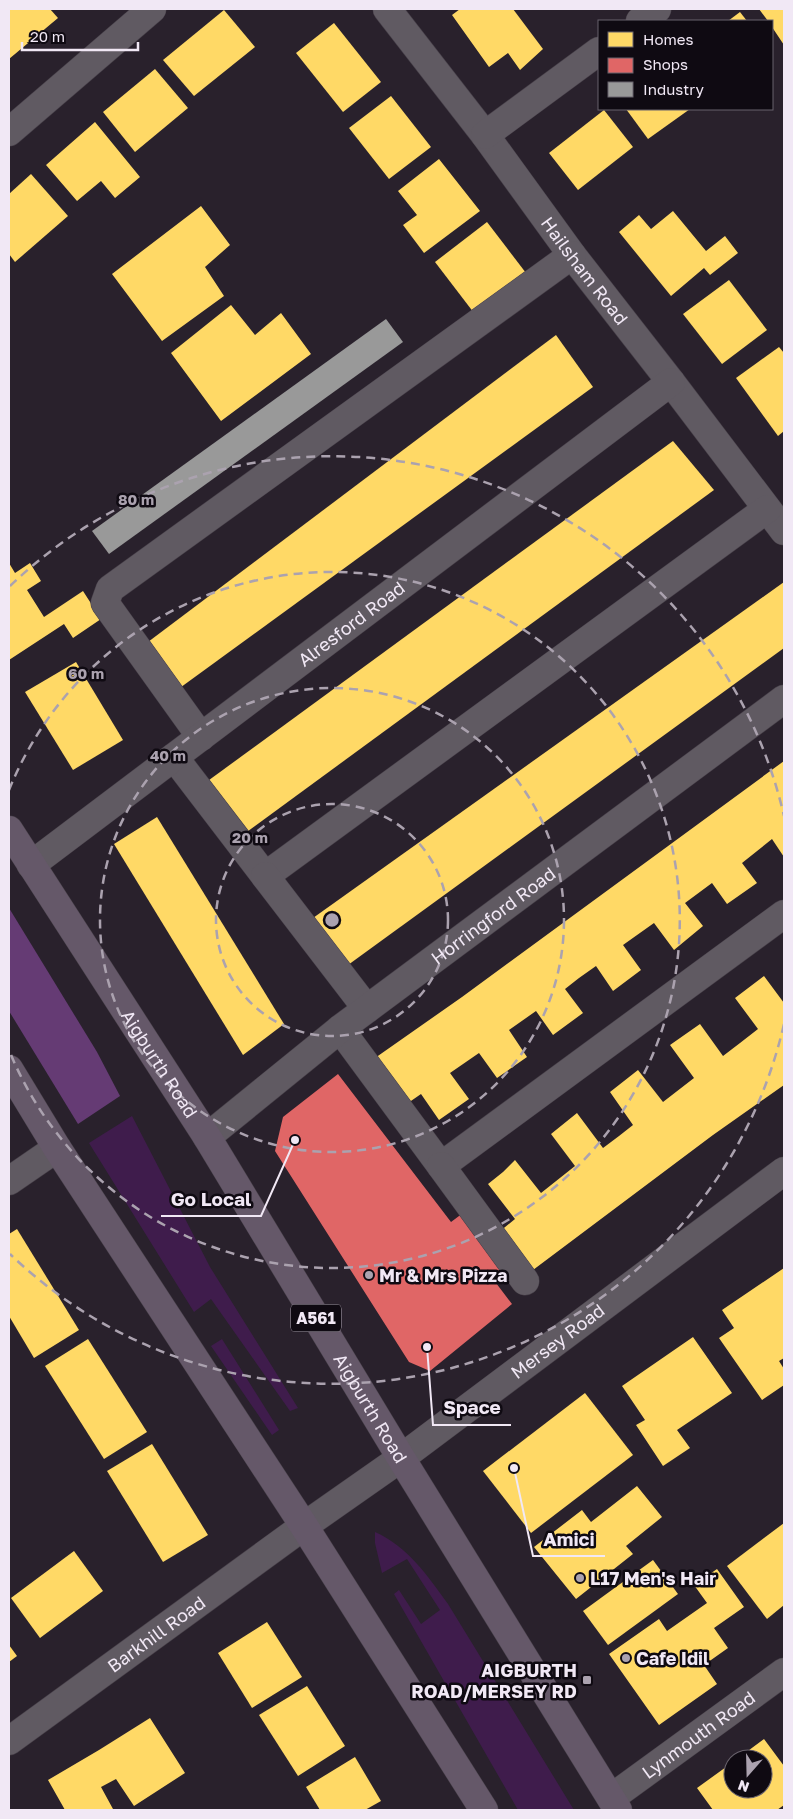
<svg xmlns="http://www.w3.org/2000/svg" width="793" height="1819" font-family="'Golos Text',sans-serif">
  <style>
    .green { fill: #3f1c4c }
    .forest { fill: #653b74 }
    .homes { fill: #ffd966 }
    .shops { fill: #e06666 }
    .industry { fill: #999 }
    .lines { fill: none; stroke-linecap: round; stroke-linejoin: round }
    .minor-casing { stroke: #463f48; stroke-width: 29 }
    .highway-casing { stroke: #463f48; stroke-width: 29 }
    .minor { stroke: #605a62; stroke-width: 28 }
    .highway { stroke: #655869; stroke-width: 28 }
    .ring { fill: none; stroke: #aba2af; stroke-width: 2.5; stroke-dasharray: 9 6 }
    .poi-dot { fill: #aba2af; stroke: #0f0a12; stroke-width: 2 }
    .labels { text-anchor: middle; dominant-baseline: central; stroke-width: 5; stroke-linejoin: round; paint-order: stroke }
    .shield { fill: #0f0a12; stroke: #ada5b1; stroke-width: 1 }
    .shield-label { font-size: 16px; font-weight: bold; fill: #f1e8f5 }
    .street-label { font-size: 18px; fill: #f1e8f5; stroke: #0f0a12 }
    .poi-label { font-size: 18px; font-weight: bold; fill: #f1e8f5; stroke: #0f0a12; text-anchor: start }
    .centre { fill: #aba2af; stroke: #0f0a12; stroke-width: 2.5 }
    .ring-label { font-size: 15px; text-anchor: middle; font-weight: bold; fill: #aba2af; stroke: #0f0a12; stroke-width: 5; stroke-linejoin: round; paint-order: stroke }
    .leader { fill: none; stroke: #f1e8f5; stroke-width: 2 }
    .callout-dot { fill: #f1e8f5; stroke: #0f0a12; stroke-width: 2 }
    .callout-label { font-size: 19px; text-anchor: middle; font-weight: bold; fill: #f1e8f5; stroke: #0f0a12; stroke-width: 5; stroke-linejoin: round; paint-order: stroke }
  </style>
  <rect width="100%" height="100%" fill="#29212c"/>
  <g class="green">
    <path d="M132,1116l78,151 88,141 -8,3 -79,-112 -17,13 -105,-169z"/>
    <path d="M222,1339l57,91 -7,5 -61,-89z"/>
    <path d="M375,1532c32,14 53,44 73,72l126,206h-56l-124,-216 5,-4 22,34 19,-14 -33,-51 -25,14 -7,-30z"/>
  </g>
  <path class="forest" d="M9,908l88,144 23,44 -42,28 -69,-113z"/>
  <g class="homes">
    <path d="M9,9h41l8,9 -49,41z"/>
    <path d="M460,9h53l30,40 -23,21 -12,-17 -19,14 -37,-52z"/>
    <path d="M759,9h25v36l-12,-18v-6h-4z"/>
    <path d="M224,10l31,37 -61,49 -31,-36z"/>
    <path d="M740,12l7,9h-19z"/>
    <path d="M334,23l47,59 -38,30 -47,-59z"/>
    <path d="M155,69l33,39 -53,44 -32,-40z"/>
    <path d="M391,96l40,51 -42,32 -40,-51z"/>
    <path d="M626,109h64l-42,30z"/>
    <path d="M604,110l29,37 -55,43 -29,-37z"/>
    <path d="M95,122l45,55 -25,21 -14,-17 -24,20 -31,-36z"/>
    <path d="M439,159l41,52 -56,42 -21,-28 14,-10 -19,-24z"/>
    <path d="M31,174l37,42 -53,46 -6,-8v-60z"/>
    <path d="M201,206l29,39 -25,22 19,29 -62,45 -50,-67z"/>
    <path d="M673,211l33,40 19,-15 13,17 -28,22 -6,-7 -33,28 -52,-64 20,-17 12,14z"/>
    <path d="M487,222l39,51 -52,40 -39,-51z"/>
    <path d="M729,280l38,50 -45,34 -39,-50z"/>
    <path d="M231,305l24,30 26,-22 30,41 -90,67 -50,-68z"/>
    <path d="M556,335l37,52 -416,303 -33,-45z"/>
    <path d="M779,347l5,6v78l-6,5 -42,-58z"/>
    <path d="M673,441l41,49 -470,344 -39,-51z"/>
    <path d="M9,563l6,10 15,-10 11,18 -14,9 17,27 39,-26 18,28 -28,19 -9,-14 -55,36z"/>
    <path d="M784,582v66l-436,317 -35,-47z"/>
    <path d="M76,662l47,78 -50,30 -48,-78z"/>
    <path d="M784,761v96l-12,-18 -30,24 15,20 -30,21 -15,-21 -27,20 18,23 -29,24 -20,-27 -31,22 18,25 -28,21 -17,-25 -17,12 -14,11 18,24 -30,22 -17,-24 -27,19 18,27 -30,21 -18,-25 -29,20 19,26 -30,21 -18,-26 -13,9 -33,-45 87,-61z"/>
    <path d="M157,817l127,207 -41,31 -129,-211z"/>
    <path d="M764,976l20,27v82l-71,50 -184,138 -30,-41 16,-13 -27,-35 15,-12 12,-12 26,33 34,-27 -24,-32 26,-21 26,35 16,-12 14,-11 -23,-33 28,-22 25,32 31,-24 -24,-33 30,-21 23,32 17,-13 18,-14 -23,-31z"/>
    <path d="M17,1229l62,101 -45,28 -25,-42v-82z"/>
    <path d="M784,1268v90l-5,3 5,8v16l-22,15 -43,-62 15,-10 -12,-18z"/>
    <path d="M693,1337l39,56 -55,37 13,18 -27,18 -27,-41 9,-5 -23,-34z"/>
    <path d="M88,1339l59,93 -43,27 -59,-93z"/>
    <path d="M585,1393l48,62 -102,78 -48,-62z"/>
    <path d="M152,1444l56,91 -45,27 -56,-91z"/>
    <path d="M637,1486l25,31 -36,29 7,8 -57,45 -42,-52 48,-37 9,12z"/>
    <path d="M784,1523v82l-17,14 -40,-53z"/>
    <path d="M74,1551l29,40 -63,47 -29,-40z"/>
    <path d="M653,1560l25,34 -70,51 -25,-34z"/>
    <path d="M717,1569l27,38 -30,21 14,20 -24,17 13,19 -58,41 -50,-71 50,-35 8,12 40,-28 -13,-18z"/>
    <path d="M267,1622l35,55 -50,31 -34,-55z"/>
    <path d="M9,1645l8,11 -8,6z"/>
    <path d="M307,1686l38,60 -47,30 -39,-61z"/>
    <path d="M150,1718l35,55 -51,33 -18,-27 -15,8 12,22 -48,1 -17,-30 51,-30z"/>
    <path d="M764,1739l20,27v39l-7,5h-64l-16,-22 36,-26v27h30v-30h-26z"/>
    <path d="M355,1757l26,44 -16,9h-45l-14,-23z"/>
  </g>
  <path class="shops" d="M338,1074l113,148 12,-9 45,58 -12,12 16,21 -82,67 -21,-9 -134,-211 8,-34z"/>
  <path class="industry" d="M386,319l17,23 -294,212 -17,-23z"/>
  <g class="lines">
    <defs>
      <g id="minor">
        <path id="s1" d="M387,9l98,126 87,120 99,127 113,149"/>
        <path d="M640,21l17,-12"/>
        <path d="M9,132l143,-123"/>
        <path d="M485,135l114,-84"/>
        <path d="M201,737l-96,-134 5,-14 462,-334"/>
        <path d="M174,757l91,119 502,-367"/>
        <path id="s2" d="M31,865l640,-483"/>
        <path d="M265,876l102,133"/>
        <path d="M340,1029l101,137 343,-252"/>
        <path id="s3" d="M207,1137l133,-108 444,-330"/>
        <path d="M441,1166l84,115"/>
        <path d="M9,1181l48,-33"/>
        <path id="s4" d="M9,1741l295,-215 97,-68 383,-287"/>
        <path id="s5" d="M611,1798l173,-126"/>
      </g>
      <g id="highway">
        <path id="s6" d="M9,830l198,307 194,321 217,352"/>
        <path d="M9,1069l48,79 247,378 180,284"/>
      </g>
    </defs>
    <use href="#minor" class="minor-casing"/>
    <use href="#highway" class="highway-casing"/>
    <use href="#minor" class="minor"/>
    <use href="#highway" class="highway"/>
  </g>
  <g class="ring">
    <circle cx="332" cy="920" r="116"/>
    <circle cx="332" cy="920" r="232"/>
    <path d="M9 790A348 348 0 1 1 9 1050"/>
    <path d="M784 1024A464 464 0 0 1 10 1254M10 586A464 464 0 0 1 784 816"/>
  </g>
  <g class="poi-dot">
    <circle cx="369" cy="1275" r="5"/>
    <circle cx="580" cy="1578" r="5"/>
    <circle cx="626" cy="1658" r="5"/>
    <rect x="582" y="1675" width="10" height="10" rx="2.5"/>
  </g>
  <g class="labels">
    <rect class="shield" x="291" y="1304.5" width="50" height="27" rx="4"/>
    <g class="shield-label">
      <text x="316" y="1318">A561</text>
    </g>
    <g class="street-label">
      <text stroke="none"><textPath href="#s1" startOffset="328">Hailsham Road</textPath></text>
      <text stroke="none"><textPath href="#s2" startOffset="401">Alresford Road</textPath></text>
      <text stroke="none"><textPath href="#s3" startOffset="362">Horringford Road</textPath></text>
      <text stroke="none"><textPath href="#s6" startOffset="278">Aigburth Road</textPath></text>
      <text stroke="none"><textPath href="#s4" startOffset="679">Mersey Road</textPath></text>
      <text stroke="none"><textPath href="#s6" startOffset="682">Aigburth Road</textPath></text>
      <text stroke="none"><textPath href="#s4" startOffset="182">Barkhill Road</textPath></text>
      <text stroke="none"><textPath href="#s5" startOffset="108">Lynmouth Road</textPath></text>
    </g>
    <g class="poi-label">
      <text x="379" y="1275">Mr &amp; Mrs Pizza</text>
      <text x="590" y="1578">L17 Men's Hair</text>
      <text x="636" y="1658">Cafe Idil</text>
      <text x="577" y="1670" text-anchor="end">AIGBURTH<tspan x="577" dy="21">ROAD/MERSEY RD</tspan></text>
    </g>
  </g>
  <circle cx="332" cy="920" r="8" class="centre"/>
  <g class="ring-label">
    <text x="136" y="505">80 m</text>
    <text x="86" y="679">60 m</text>
    <text x="168" y="761">40 m</text>
    <text x="250" y="843">20 m</text>
  </g>
  <path class="leader" d="M295 1140L261 1216H161M427 1347L433 1425H511M514 1468L533 1556H605"/>
  <g class="callout-dot">
    <circle cx="295" cy="1140" r="5"/>
    <circle cx="427" cy="1347" r="5"/>
    <circle cx="514" cy="1468" r="5"/>
  </g>
  <g class="callout-label">
    <text x="211" y="1206">Go Local</text>
    <text x="472" y="1414">Space</text>
    <text x="569" y="1546">Amici</text>
  </g>
  <rect width="793" height="1819" fill="none" stroke="#f1e8f5" stroke-width="20"/>
  <rect x="598" y="20" width="175" height="90" fill="#0f0a12" stroke="#69636d"/>
  <rect x="608" y="32" width="25" height="15" fill="#ffd966" stroke="#69636d"/>
  <text x="643" y="45" font-size="15" fill="#f1e8f5">Homes</text>
  <rect x="608" y="58" width="25" height="15" fill="#e06666" stroke="#69636d"/>
  <text x="643" y="70" font-size="15" fill="#f1e8f5">Shops</text>
  <rect x="608" y="82" width="25" height="15" fill="#999999" stroke="#69636d"/>
  <text x="643" y="95" font-size="15" fill="#f1e8f5">Industry</text>
  <g transform="translate(748 1774) rotate(200)"><circle r="24" fill="#0f0a12" stroke="#69636d"/>
  <path d="M0-4L9 19L0 12L-9 19Z" fill="#aba2af"/>
  <text y="-8" font-size="14" font-weight="bold" text-anchor="middle" fill="#f1e8f5">N</text>
  </g>
  <path d="M22 42v8h116v-8" fill="none" stroke="#f1e8f5" stroke-width="2.5"/>
  <text x="30" y="42" font-size="15" fill="#f1e8f5" stroke="#0f0a12" stroke-width="4" paint-order="stroke">20 m</text>
</svg>
